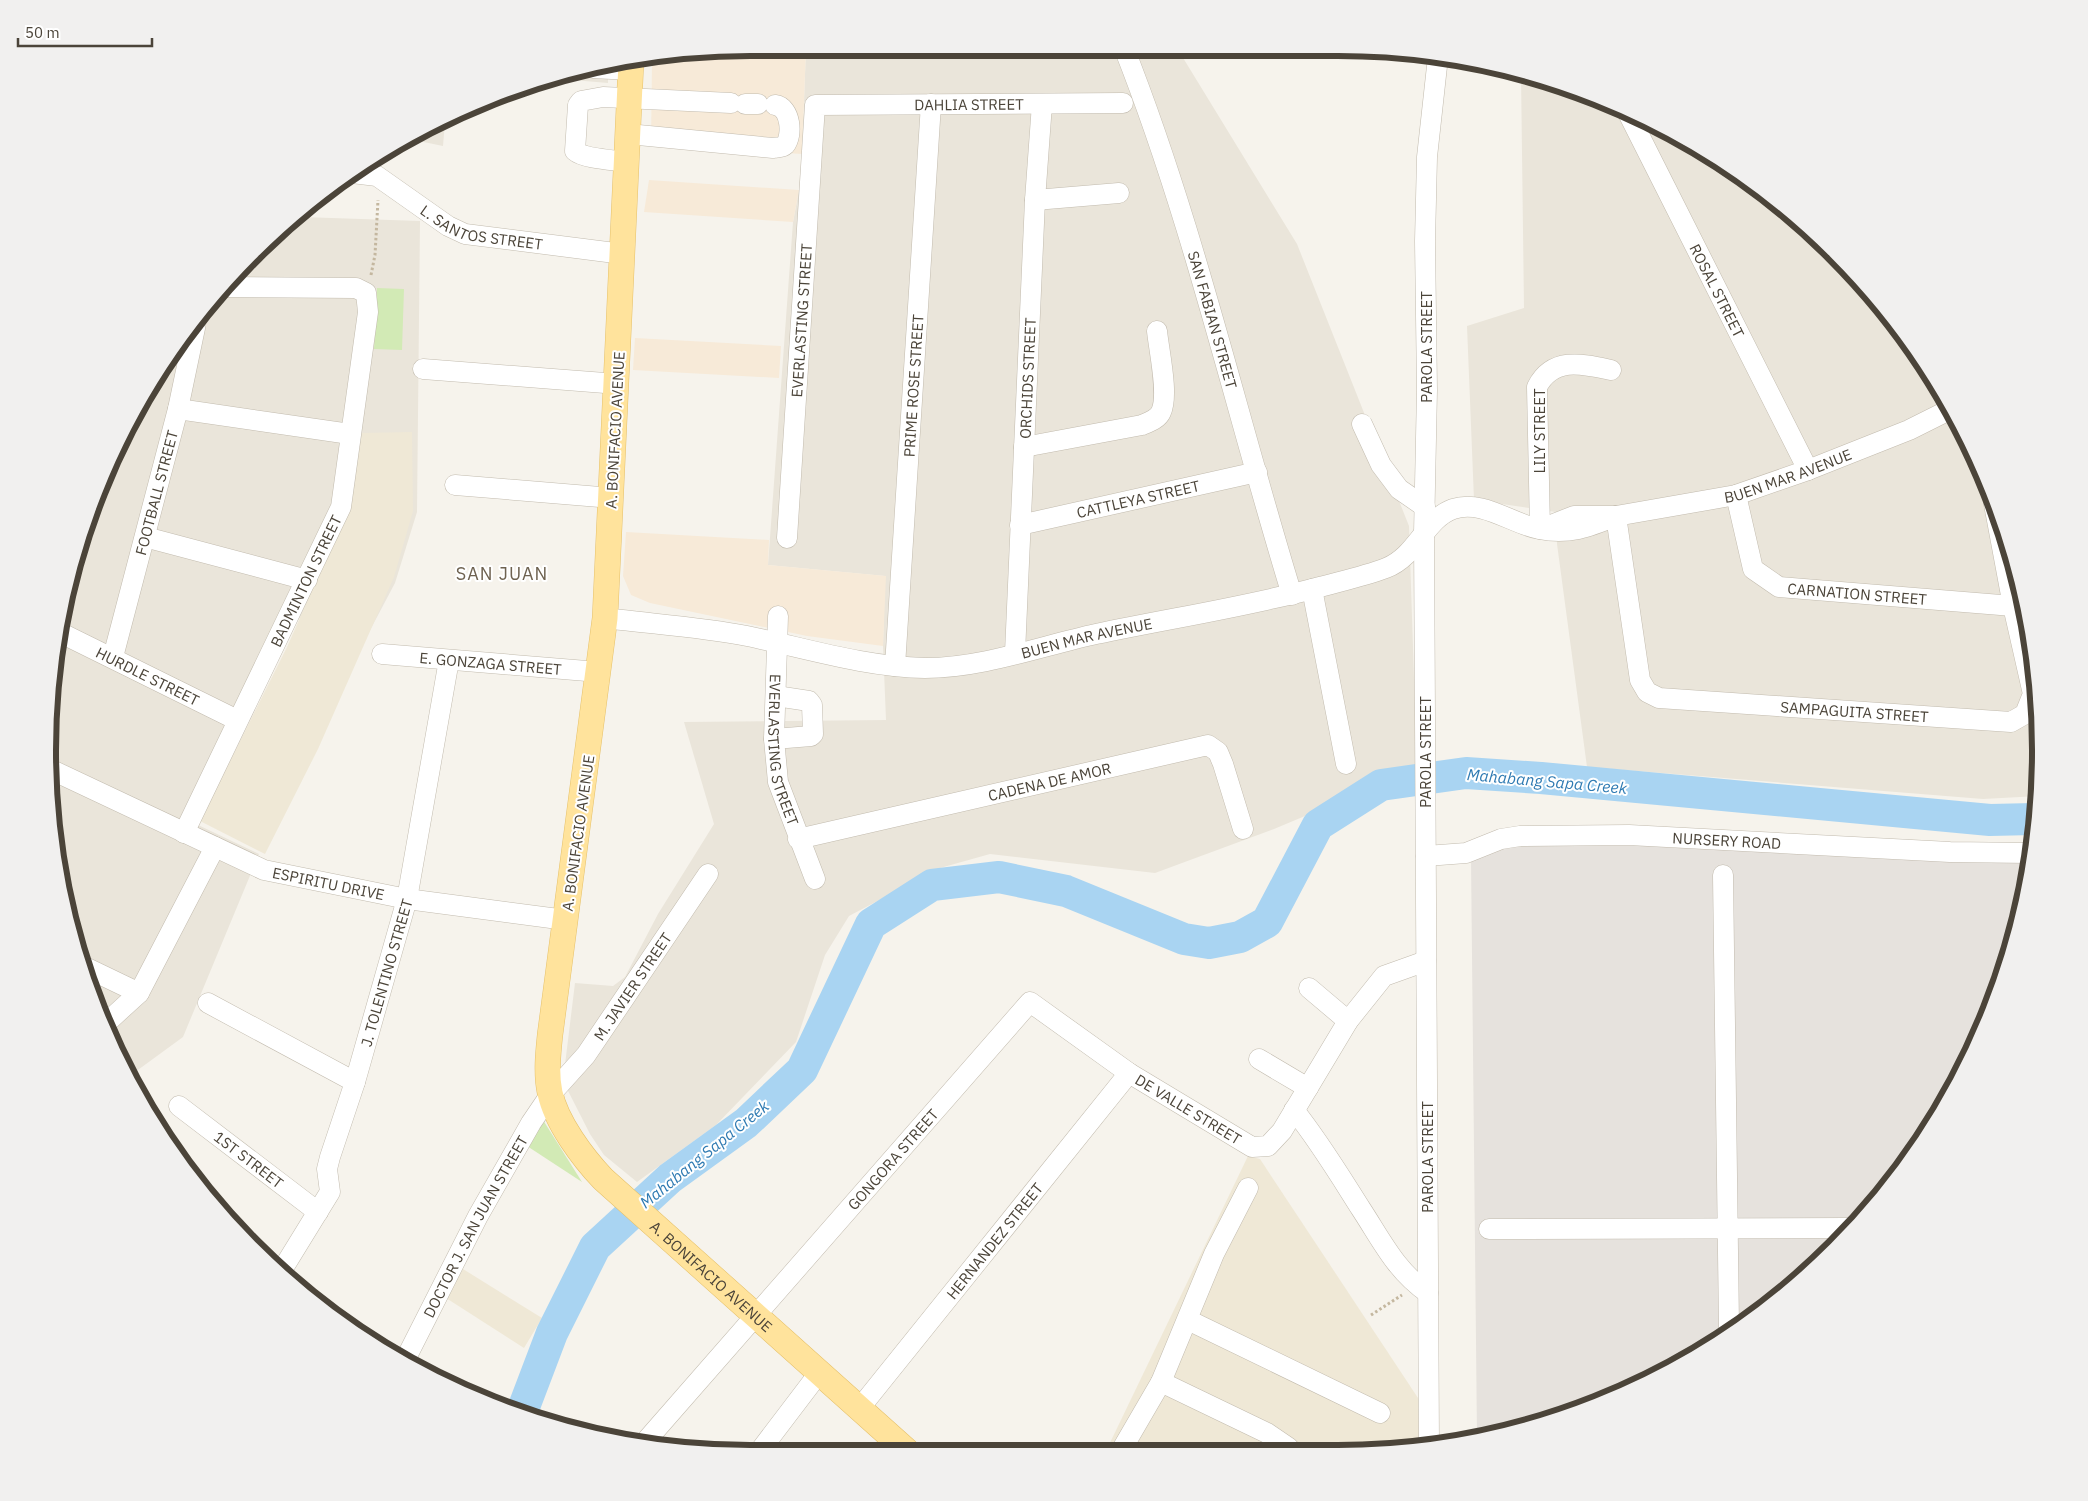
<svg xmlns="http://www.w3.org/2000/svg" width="2088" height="1501" font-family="'IBM Plex Sans',sans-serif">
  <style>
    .residential { fill: #eae5da }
    .commercial { fill: #f7ead8 }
    .industrial { fill: #e6e2dd }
    .education { fill: #efe8d6 }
    .green { fill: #d2eab5 }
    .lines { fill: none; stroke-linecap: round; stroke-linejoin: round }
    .river { stroke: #a9d4f2; stroke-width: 32 }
    .minor-casing { stroke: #c2bbae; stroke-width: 21 }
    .major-casing { stroke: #e6c16a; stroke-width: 26 }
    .path { stroke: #c4b79f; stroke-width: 3; stroke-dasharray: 2.5 2.5; stroke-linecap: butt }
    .minor { stroke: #fff; stroke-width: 20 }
    .major { stroke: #ffe39c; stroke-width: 25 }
    .labels { text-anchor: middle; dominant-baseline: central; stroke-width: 4; stroke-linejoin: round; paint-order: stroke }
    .street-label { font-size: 15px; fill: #4b4439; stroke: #fff }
    .water-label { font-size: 16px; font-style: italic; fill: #2e7ab2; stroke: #fff }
    .quarter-label { font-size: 18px; letter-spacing: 1px; fill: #6e6250; stroke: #fff }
    .rim { fill: none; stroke: #4b4439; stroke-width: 6 }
  </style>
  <rect width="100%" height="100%" fill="#f6f3ec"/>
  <g class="residential">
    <path d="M806,48h371l120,196 112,282 8,243 -143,60 -119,44 -165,-19 -50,14 -91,48 -24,39 -29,87 -80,83 -79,57 -33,-27 -14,-21 -27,-53 12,-98 38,3 12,-9 33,-63 56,-90 -30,-102 202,-2 -3,-74 2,-70 -117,-11 25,-343 6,-32 3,-36z"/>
    <path d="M608,66v17l-58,-5 18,-6z"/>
    <path d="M1521,75l85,26 83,41 112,80 65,65 80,112 57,126 32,134 4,137 -56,3 -396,-32 -30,-223 -1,-32 -82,-12 -7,-174 57,-18z"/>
    <path d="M445,121l-2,25 -34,-7z"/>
    <path d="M302,217l118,4 -3,291 -22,71 -36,68 -62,-34 -101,207 63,30 -76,183 -52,38 -30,-55 -48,-178 1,-184 18,-90 48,-128 102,-153z"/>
  </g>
  <g class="commercial">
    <path d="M750,48h56l-4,106 -151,-9 1,-84z"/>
    <path d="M649,180l150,10 -6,32 -149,-10z"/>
    <path d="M635,338l146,8 -2,32 -146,-8z"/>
    <path d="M626,532l143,8 -1,25 118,11 -3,70 -76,-10 -157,-33 -19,-8 -8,-19z"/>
  </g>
  <path class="industrial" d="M1518,839l511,20 -13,74 -48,129 -73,117 -94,100 -153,102 -128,48 -43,9 -6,-579z"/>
  <g class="education">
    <path d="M412,432l1,79 -19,66 -76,172 -53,105 -65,-33 87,-174 61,-137 14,-77z"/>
    <path d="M1248,1156l12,3 160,242v47l-313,1z"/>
    <path d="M463,1269l79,49 -18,30 -78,-50z"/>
  </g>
  <g class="green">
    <path d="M377,288l27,1 -2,61 -28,-1z"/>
    <path d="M543,1120l39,62 -55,-36z"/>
  </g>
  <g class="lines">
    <path class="river" d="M522,1412l30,-79 43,-86 75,-69 76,-55 56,-53 69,-146 61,-39 67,-8 67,14 118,48 25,4 31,-6 27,-15 51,-97 63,-40 85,-12 75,5 449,42 45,-1"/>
    <defs>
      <g id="minor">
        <path id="s1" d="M1124,48c70,177 112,365 168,547"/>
        <path d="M593,68l38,2"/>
        <path d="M745,104h13"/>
        <path id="s2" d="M1627,111l181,359"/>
        <path d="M628,134l145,14c4,-1 9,0 12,-3 8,-9 6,-38 -10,-40"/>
        <path d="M627,162c-12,-2 -43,-3 -52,-11l3,-46 3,-4 22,-4 128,6"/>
        <path id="s3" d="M352,173l25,3 71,50 17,8 158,20"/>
        <path d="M1035,200l84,-7"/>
        <path d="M423,369l195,15"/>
        <path d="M178,409l172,25"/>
        <path d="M1362,424l19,41 18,24 26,18"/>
        <path d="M1024,447l118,-22c7,-3 16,-6 19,-13 8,-17 -2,-61 -4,-81"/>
        <path d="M455,485l157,13"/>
        <path id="s4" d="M1736,495l17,74 26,18 234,19"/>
        <path id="s5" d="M1616,516l24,164 7,12 12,6 352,24 14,-8 8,-20 -20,-88 -19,-102"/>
        <path id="s6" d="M1020,525l237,-53"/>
        <path id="s7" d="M1546,527l28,-11h42l120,-21 72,-25 101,-40 42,-21"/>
        <path d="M1540,529l-3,-142c16,-31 46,-23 74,-17"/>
        <path d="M145,537l162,43"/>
        <path id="s8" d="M787,538l28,-433 308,-2"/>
        <path d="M1312,589l34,175"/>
        <path id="s9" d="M778,616l-4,123 4,43 37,97"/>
        <path id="s10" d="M605,618c47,6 96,9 142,18 58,12 118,31 178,32 57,0 116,-22 171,-34 75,-16 150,-27 224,-47 22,-6 45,-11 66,-19 31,-12 39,-49 67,-59 29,-10 59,15 86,20 30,6 50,-2 77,-13"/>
        <path id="s11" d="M59,632l178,88"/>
        <path id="s12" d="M1015,653l20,-453 7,-96"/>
        <path id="s13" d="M382,654l217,18"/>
        <path id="s14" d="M113,657l65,-248 17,-81"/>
        <path id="s15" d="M895,666l36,-562"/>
        <path d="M774,739l37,-3 2,-2 -1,-29 -3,-4 -33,-5"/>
        <path id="s16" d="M54,771l210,99 143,29 159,21"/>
        <path id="s17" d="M184,833l157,-326 27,-195 -2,-19 -10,-5 -134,-1"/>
        <path id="s18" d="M798,839l410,-94 10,7 5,12 20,65"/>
        <path id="s19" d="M1426,856l40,-3 35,-14 19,-3 109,-1 321,17 80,1"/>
        <path d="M1723,875l6,452"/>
        <path d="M87,968l52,25"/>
        <path d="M1309,988l39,33"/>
        <path d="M208,1003l147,79"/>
        <path d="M104,1025l35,-32 76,-146"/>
        <path d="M1259,1059l49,29"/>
        <path id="s20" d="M179,1106l139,106"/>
        <path d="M1294,1110c25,31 46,66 67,99 21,32 35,62 67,84"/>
        <path d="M1489,1229l359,-1"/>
        <path id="s21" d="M282,1270l48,-78 -3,-23 3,-12 25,-75 52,-183 42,-239"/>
        <path d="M1188,1320l192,93"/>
        <path id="s22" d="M405,1360l73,-144 53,-93 19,-28 36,-40 122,-181"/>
        <path d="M1161,1382l106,51 22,15"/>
        <path id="s23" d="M859,1409l270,-336"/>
        <path id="s24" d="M645,1442l385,-440 99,71 123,74 16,-1 14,-15 66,-110 36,-45 42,-15"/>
        <path d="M1429,1447l-5,-913 3,-144 -2,-149 2,-84 11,-100"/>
        <path d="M1122,1449l39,-67 53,-128 34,-66"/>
        <path d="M759,1452l60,-79"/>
      </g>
      <g id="major">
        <path id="s25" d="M631,63l-26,555 -55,417c-2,19 -4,39 0,58 6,29 33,65 53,86l304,272"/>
      </g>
    </defs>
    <use href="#minor" class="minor-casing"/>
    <use href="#major" class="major-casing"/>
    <g class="path">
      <path d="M371,275l4,-20 3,-55"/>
      <path d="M1371,1315l31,-20"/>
    </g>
    <use href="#minor" class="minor"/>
    <use href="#major" class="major"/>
  </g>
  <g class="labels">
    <g class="street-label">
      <text stroke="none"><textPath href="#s8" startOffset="588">DAHLIA STREET</textPath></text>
      <text stroke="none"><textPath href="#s3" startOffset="145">L. SANTOS STREET</textPath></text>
      <text stroke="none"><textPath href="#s2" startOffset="201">ROSAL STREET</textPath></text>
      <text stroke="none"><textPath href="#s1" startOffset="286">SAN FABIAN STREET</textPath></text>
      <text stroke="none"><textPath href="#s8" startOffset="218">EVERLASTING STREET</textPath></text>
      <text transform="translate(1426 347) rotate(-90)">PAROLA STREET</text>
      <text stroke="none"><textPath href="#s12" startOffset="275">ORCHIDS STREET</textPath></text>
      <text stroke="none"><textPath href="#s15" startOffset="281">PRIME ROSE STREET</textPath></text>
      <text transform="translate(615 430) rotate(-87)">A. BONIFACIO AVENUE</text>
      <text transform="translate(1539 431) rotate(-90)">LILY STREET</text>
      <text stroke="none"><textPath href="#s7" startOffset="249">BUEN MAR AVENUE</textPath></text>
      <text stroke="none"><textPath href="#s14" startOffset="170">FOOTBALL STREET</textPath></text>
      <text stroke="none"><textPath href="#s6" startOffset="121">CATTLEYA STREET</textPath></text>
      <text stroke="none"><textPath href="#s17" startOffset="280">BADMINTON STREET</textPath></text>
      <text stroke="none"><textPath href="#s4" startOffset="186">CARNATION STREET</textPath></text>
      <text stroke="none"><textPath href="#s10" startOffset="489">BUEN MAR AVENUE</textPath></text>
      <text stroke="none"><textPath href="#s13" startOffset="109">E. GONZAGA STREET</textPath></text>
      <text stroke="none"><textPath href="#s11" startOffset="99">HURDLE STREET</textPath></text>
      <text stroke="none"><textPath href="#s5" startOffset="389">SAMPAGUITA STREET</textPath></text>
      <text stroke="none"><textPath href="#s9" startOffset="135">EVERLASTING STREET</textPath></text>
      <text transform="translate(1425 752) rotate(-90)">PAROLA STREET</text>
      <text stroke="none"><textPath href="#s18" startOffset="258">CADENA DE AMOR</textPath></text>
      <text transform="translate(578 833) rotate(-82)">A. BONIFACIO AVENUE</text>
      <text stroke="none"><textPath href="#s19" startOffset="304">NURSERY ROAD</textPath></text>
      <text stroke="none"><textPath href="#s16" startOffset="298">ESPIRITU DRIVE</textPath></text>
      <text stroke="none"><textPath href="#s21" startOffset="320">J. TOLENTINO STREET</textPath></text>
      <text stroke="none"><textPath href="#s22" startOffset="439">M. JAVIER STREET</textPath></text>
      <text stroke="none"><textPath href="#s24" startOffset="776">DE VALLE STREET</textPath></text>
      <text transform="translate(1427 1157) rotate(-90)">PAROLA STREET</text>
      <text stroke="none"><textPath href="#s20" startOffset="88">1ST STREET</textPath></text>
      <text stroke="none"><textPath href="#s24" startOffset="376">GONGORA STREET</textPath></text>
      <text stroke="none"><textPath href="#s22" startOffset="151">DOCTOR J. SAN JUAN STREET</textPath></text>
      <text stroke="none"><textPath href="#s23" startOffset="216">HERNANDEZ STREET</textPath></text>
      <text stroke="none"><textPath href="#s25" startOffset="1282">A. BONIFACIO AVENUE</textPath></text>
    </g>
    <g class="water-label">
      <text transform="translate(1547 781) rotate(5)">Mahabang Sapa Creek</text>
      <text transform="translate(704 1154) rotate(-39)">Mahabang Sapa Creek</text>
    </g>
    <g class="quarter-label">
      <text x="502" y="573">SAN JUAN</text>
    </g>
  </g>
  <path d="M0 0H2088V1501H0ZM750 56H1338A694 694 0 0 1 2032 750V751A694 694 0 0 1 1338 1445H750A694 694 0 0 1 56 751V750A694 694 0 0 1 750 56Z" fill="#f1f0ef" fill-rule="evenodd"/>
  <path class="rim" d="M750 56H1338A694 694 0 0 1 2032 750V751A694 694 0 0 1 1338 1445H750A694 694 0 0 1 56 751V750A694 694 0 0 1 750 56Z"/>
  <path d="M18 38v8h134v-8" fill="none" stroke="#4b4439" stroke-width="2.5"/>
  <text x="25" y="38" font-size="15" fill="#4b4439" stroke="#ffffff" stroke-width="4" paint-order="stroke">50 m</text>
</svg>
